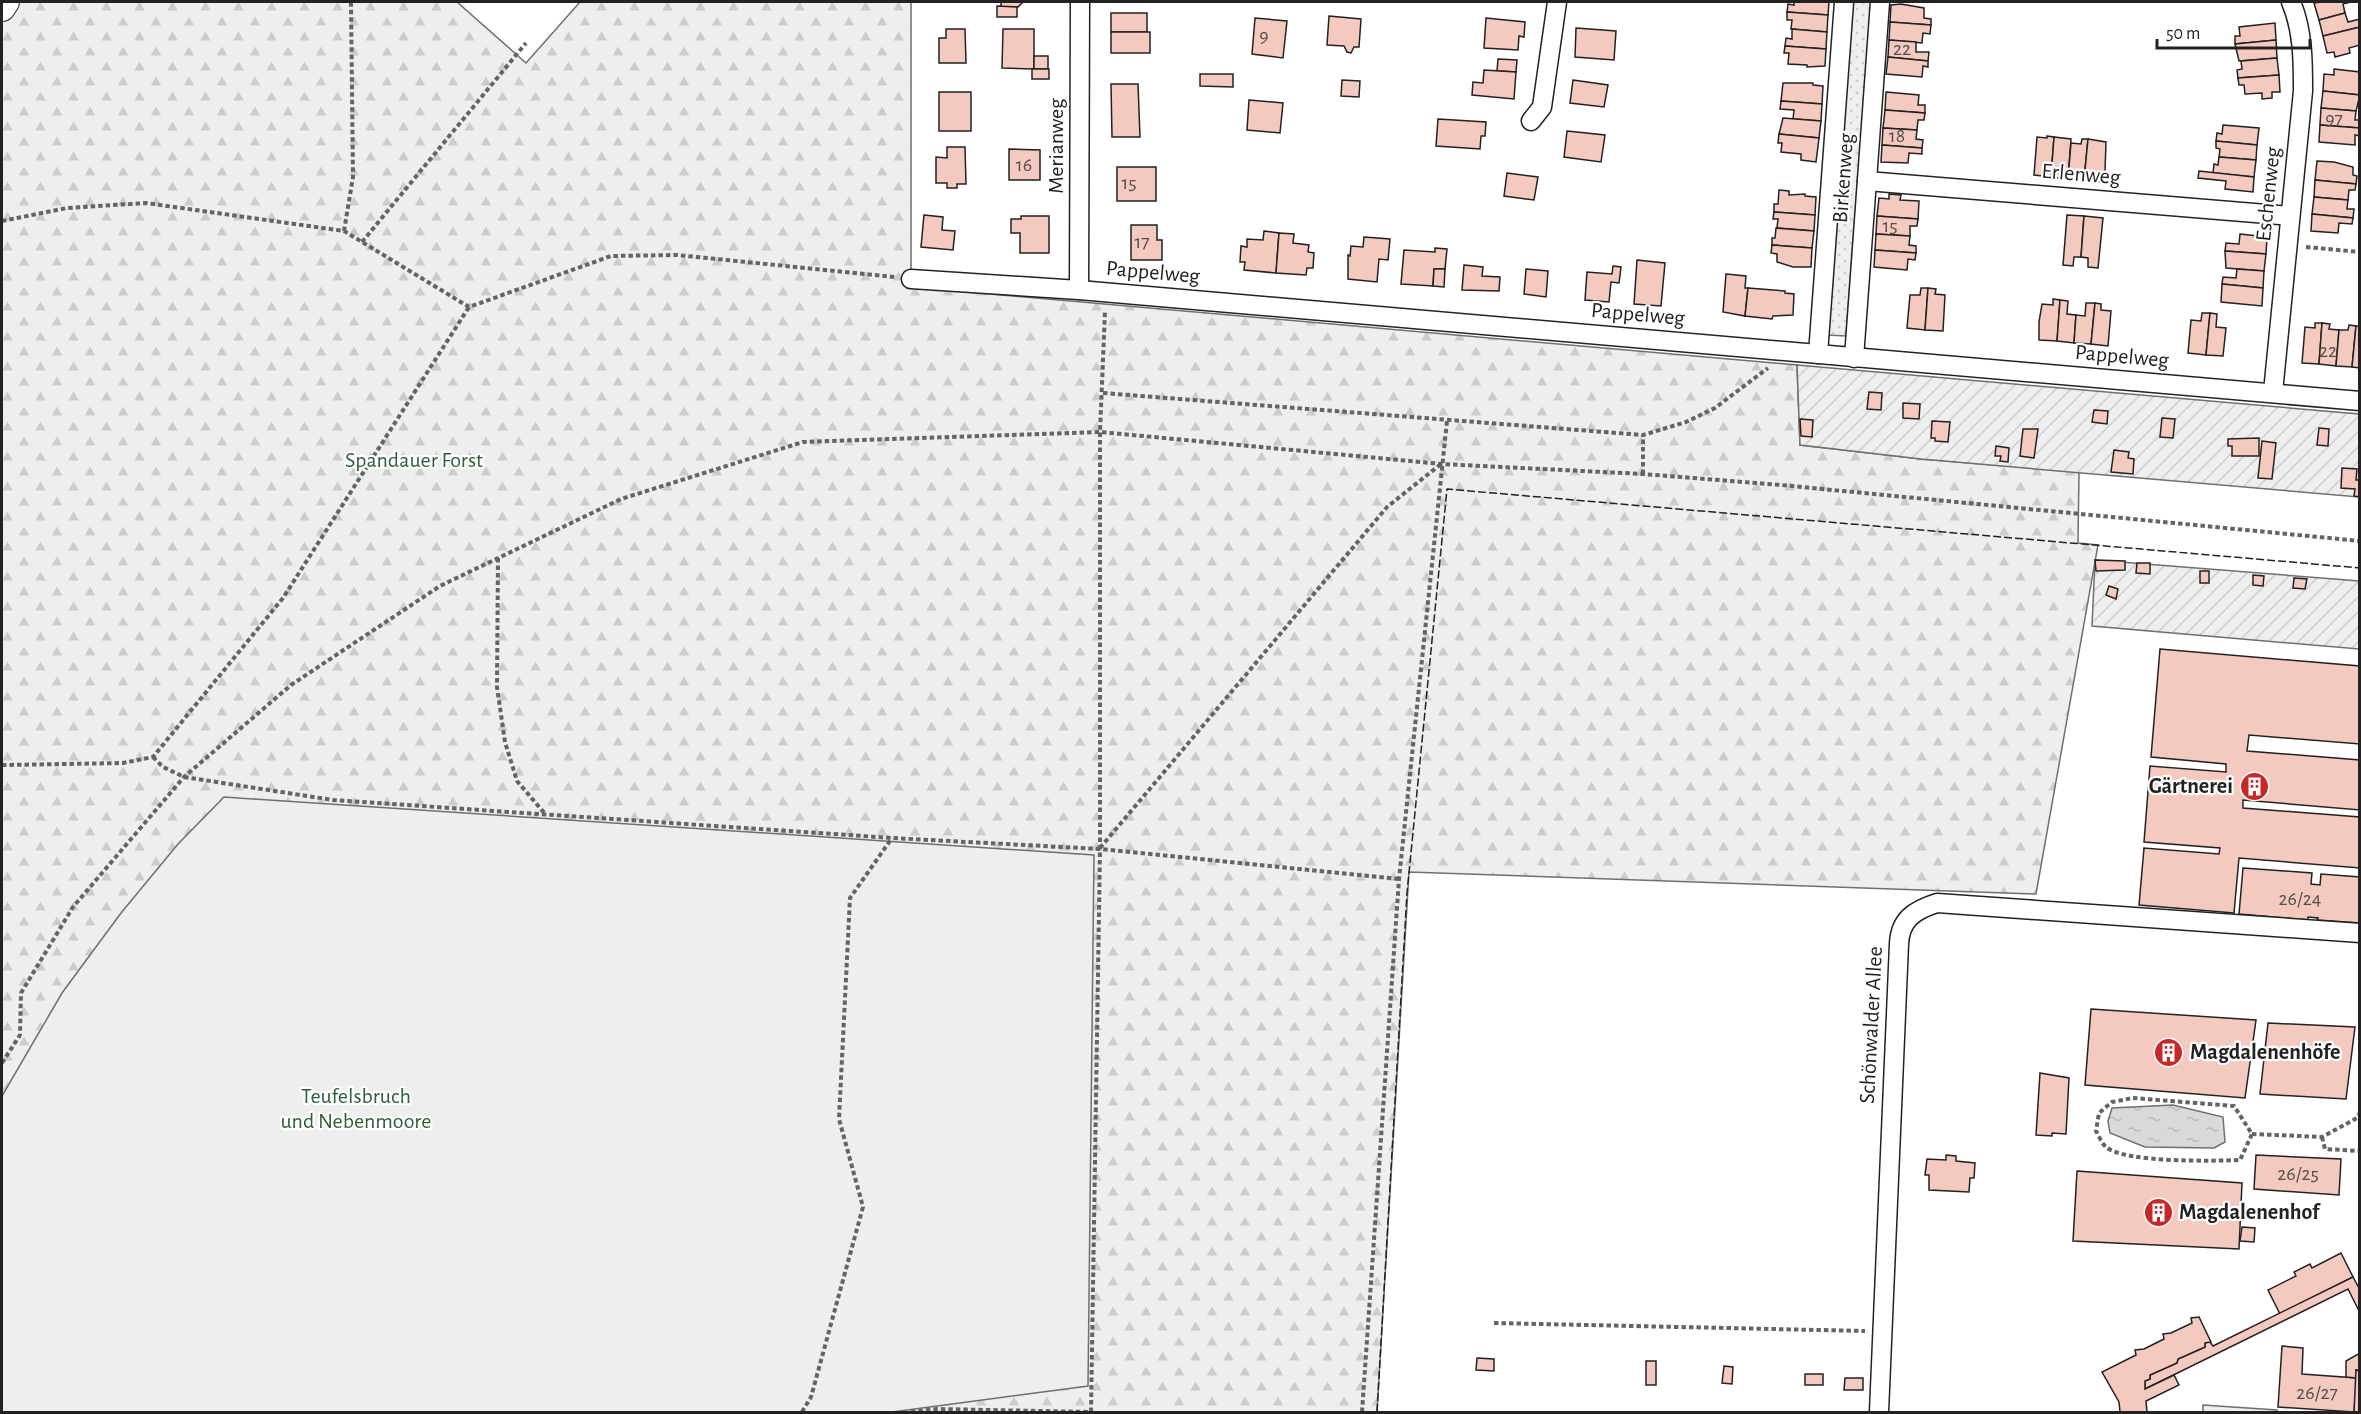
<svg xmlns="http://www.w3.org/2000/svg" width="2361" height="1414" font-family="'Alegreya Sans',sans-serif">
  <style>
    .grass { fill: url(#grass-dots); stroke: #6f6f6f; stroke-width: 1.5 }
    .forest { fill: url(#forest-firs); stroke: #6f6f6f; stroke-width: 1.5 }
    .park { fill: #eee; stroke: #6f6f6f; stroke-width: 1.5 }
    .garden { fill: url(#garden-furrows); stroke: #6f6f6f; stroke-width: 1.5 }
    .water { fill: url(#water-ripples); stroke: #6f6f6f; stroke-width: 1.5 }
    .building { fill: #f3c9c0; stroke: #222; stroke-width: 1.5 }
    .lines { fill: none; stroke-linecap: round; stroke-linejoin: round }
    .minor-casing { stroke: #222; stroke-width: 21 }
    .secondary-casing { stroke: #222; stroke-width: 28 }
    .path { stroke: #646464; stroke-width: 4; stroke-dasharray: 4.5 3; stroke-linecap: butt }
    .minor { stroke: #fff; stroke-width: 18 }
    .secondary { stroke: #fff; stroke-width: 26 }
    .fence { stroke: #222; stroke-width: 1.5; stroke-dasharray: 8 3; stroke-linecap: butt }
    .labels { text-anchor: middle; dominant-baseline: central; stroke-width: 4.5; stroke-linejoin: round; paint-order: stroke }
    .number-label { font-size: 20px; fill: #564c4a }
    .street-label { font-size: 22px; fill: #222; stroke: #fff }
    .park-label { font-size: 22px; fill: #2f5e38; stroke: #fff }
    .poi-label { font-size: 22px; font-weight: bold; fill: #222; stroke: #fff; text-anchor: start }
  </style>
  <defs>
    <pattern id="grass-dots" width="8" height="8" patternUnits="userSpaceOnUse" patternTransform="scale(1.5)"><rect width="8" height="8" fill="#eee"/><path d="M2 2h.1M6 6h.1" fill="none" stroke="#ccc" stroke-width="1.8" stroke-linecap="round"/></pattern>
    <pattern id="forest-firs" width="22" height="20" patternUnits="userSpaceOnUse" patternTransform="scale(1.5)"><rect width="22" height="20" fill="#eee"/><path d="M5 1l3.5 6h-7zM16 11l3.5 6h-7z" fill="#ccc"/></pattern>
    <pattern id="garden-furrows" width="10" height="10" patternUnits="userSpaceOnUse" patternTransform="scale(1.5)"><rect width="10" height="10" fill="#eee"/><path d="M-1 1l2-2M0 10L10 0M9 11l2-2" fill="none" stroke="#ccc"/></pattern>
    <pattern id="water-ripples" width="26" height="14" patternUnits="userSpaceOnUse" patternTransform="scale(1.5)"><rect width="26" height="14" fill="#d9d9d9"/><path d="M2 4q2-2 4 0t4 0M15 11q2-2 4 0t4 0" fill="none" stroke="#bababa"/></pattern>
  </defs>
  <rect width="100%" height="100%" fill="#fff"/>
  <path class="grass" d="M1851,2h20l-25,334 -19,-1z"/>
  <path class="forest" d="M2,2h455l69,61 54,-61h331v285l886,78 3,80 121,14 158,13 -1,71 20,2 -62,349 -627,-22 -32,540h-643l-732,-94z"/>
  <g class="park">
    <path d="M224,797l870,58 -6,531 -196,26h-890v-316l60,-103 59,-80 57,-69z"/>
    <path d="M2203,1405l74,5v2h-74z"/>
  </g>
  <g class="garden">
    <path d="M1797,365l562,49v83l-438,-38 -121,-14z"/>
    <path d="M2095,560l264,21v68l-267,-23z"/>
  </g>
  <path class="water" d="M2173,1105l50,12 2,25 -11,6 -69,-1 -35,-14 -2,-12 4,-13z"/>
  <g class="building">
    <path d="M1001,2h32h-10l-5,5h-17z"/>
    <path d="M1794,2h35l-1,13 -41,-3 1,-8 6,1z"/>
    <path d="M2321,2h30l-8,2 2,9 -26,7 -5,-17z"/>
    <path d="M1901,4l23,4v10l7,1v6l-41,-3 1,-17z"/>
    <path d="M997,6l20,1v10h-20z"/>
    <path d="M1787,12l41,3 -1,17 -36,-3 1,-9h-5z"/>
    <rect x="1111" y="13" width="36" height="19"/>
    <path d="M2345,13l3,9 12,-3v8l-37,9 -4,-16z"/>
    <path d="M1329,16l32,3 -2,28h-5l-3,6 -4,-1 -3,-6 -17,-1z"/>
    <path d="M1255,18l32,3 -4,37 -31,-4z"/>
    <path d="M1486,18l39,4 -1,15 -5,-1 -1,14 -34,-2z"/>
    <path d="M1890,22l41,3 -1,9 -7,-1 -1,10 -33,-3z"/>
    <path d="M2275,23l1,17 -41,4v-8h5l-1,-9z"/>
    <path d="M2360,27v18l-11,3 1,5 -15,4 -1,-5 -7,1 -4,-17z"/>
    <path d="M1576,28l40,3 -2,29 -39,-3z"/>
    <path d="M946,29h19l1,34h-27v-25h7z"/>
    <path d="M1003,29h31v40l-32,-1z"/>
    <path d="M1792,29l35,3 -1,17 -41,-3 1,-8 6,1z"/>
    <rect x="1111" y="32" width="39" height="21"/>
    <path d="M1889,40l27,2v10h13l-1,9 -40,-4z"/>
    <path d="M2276,40l1,18 -38,3 -4,-17z"/>
    <path d="M1785,46l41,3 -1,17 -18,1v-2l-19,-1 1,-11h-5z"/>
    <rect x="1034" y="56" width="14" height="13"/>
    <path d="M1888,57l40,4v6l-5,-1 -1,11 -36,-3z"/>
    <path d="M2277,58l2,17 -41,3 -1,-8 5,-1 -1,-8z"/>
    <path d="M1498,59l19,1 -1,12 -19,-1z"/>
    <rect x="1032" y="69" width="17" height="10"/>
    <path d="M2334,69l26,3v23l-37,-4 1,-17 10,1z"/>
    <path d="M1484,70l32,2 -2,27 -42,-4 1,-13 10,1z"/>
    <path d="M1200,74h33v13l-33,-1z"/>
    <path d="M2279,75l1,17h-8v6l-10,1v-6l-17,1 -1,-9h-5l-1,-7z"/>
    <path d="M1342,80l18,1 -1,16 -18,-1z"/>
    <path d="M1573,80l35,5 -4,22 -34,-4z"/>
    <path d="M1783,83h30v2l10,1 -1,18 -41,-3z"/>
    <path d="M1111,84h27l2,53h-28z"/>
    <path d="M2323,91l37,4 -4,16 -35,-3z"/>
    <rect x="939" y="92" width="32" height="39"/>
    <path d="M1886,92l33,3 -1,10h7v8l-40,-3z"/>
    <path d="M1249,100l34,3 -3,30 -33,-3z"/>
    <path d="M1781,101l41,3 -1,17 -28,-2 1,-9 -14,-1z"/>
    <path d="M2321,108l35,3 -1,9h5v8l-40,-3z"/>
    <path d="M1885,110l40,3 -1,7h-6l-1,10 -34,-2z"/>
    <path d="M1783,118l38,3 -2,17 -40,-4z"/>
    <path d="M1438,119l48,3 -1,14h-4l-1,13 -44,-3z"/>
    <path d="M2223,125l36,3 -2,17 -41,-4 1,-8 5,1z"/>
    <path d="M2320,125l40,3v8l-5,-1v10l-36,-3z"/>
    <path d="M1883,128l34,2 -1,9 7,1 -1,8 -40,-3z"/>
    <path d="M1567,131l38,4 -4,27 -37,-5z"/>
    <path d="M1779,134l40,4 -3,24 -15,-2v-6l-20,-2 1,-9h-4z"/>
    <path d="M2047,136l7,1 -3,40 -17,-2 3,-38 10,1z"/>
    <path d="M2054,137l17,2 -3,40 -17,-2z"/>
    <path d="M2082,139h6l-4,41 -16,-1 3,-36 10,1z"/>
    <path d="M2088,139l18,3 -1,30 -2,10 -19,-2z"/>
    <path d="M2216,141l41,4 -1,15 -37,-3 1,-8 -4,-1z"/>
    <path d="M1882,145l40,3v6l-13,-1 -1,10 -27,-1z"/>
    <path d="M947,147h18l1,37h-9v4h-10v-5h-11v-26l11,1z"/>
    <path d="M1009,149l31,1v30h-31z"/>
    <path d="M2219,157l37,3 -2,17 -41,-4 1,-9 4,1z"/>
    <path d="M2317,161l17,1 19,5v8l4,1 -1,8 -41,-4z"/>
    <rect x="1117" y="167" width="39" height="34"/>
    <path d="M2199,171l55,6 -1,15 -28,-3 1,-8 -28,-3z"/>
    <path d="M1507,173l31,4 -4,23 -30,-4z"/>
    <path d="M2315,180l41,4 -1,6h-6l-1,10 -34,-3z"/>
    <path d="M1779,190l10,1v4l16,-1v2l11,1 -1,18 -41,-3v-8h4z"/>
    <path d="M1889,194l12,1 -1,5 19,1 -1,18 -41,-3 2,-18 10,1z"/>
    <path d="M2314,197l34,3 -1,9h7l-1,9 -41,-4z"/>
    <path d="M1774,212l41,3 -1,16 -37,-3 1,-9h-5z"/>
    <path d="M2312,214l41,4 -1,6 -13,-1 -1,10 -27,-2z"/>
    <path d="M924,215l19,2 -1,13 13,1 -2,19 -32,-3z"/>
    <path d="M2067,215l17,1 -3,41h-7l-1,9 -10,-1z"/>
    <path d="M1021,216h28v37h-29v-20h-9v-14h10z"/>
    <path d="M1877,216l41,3 -1,7h-7v10l-34,-2z"/>
    <path d="M2084,216l19,2 -5,50 -10,-1v-9l-7,-1z"/>
    <path d="M1131,225h26v15h5v20h-31z"/>
    <path d="M1776,228l38,3 -2,17 -40,-3v-7h3z"/>
    <path d="M1264,231l15,2 -3,40 -32,-3 1,-8h-5l1,-16 6,1v-8l16,1z"/>
    <path d="M1279,233l15,1 -1,9 16,2 -1,7 6,1 -1,15h-6l-1,7 -30,-2z"/>
    <path d="M1876,234l34,2 -1,9 7,1v7l-41,-3z"/>
    <path d="M2240,234l27,3 -1,17 -41,-3 1,-8 13,1z"/>
    <path d="M1364,237l26,2 -2,21 -9,-1 -2,23 -29,-3v-24l2,1 1,-10 12,1z"/>
    <path d="M1772,245l40,3 -1,19h-18l-16,-5v-8l-6,-1z"/>
    <path d="M1435,248l12,1 -2,20h-11l-1,17 -32,-2 3,-34 31,2z"/>
    <path d="M1875,250l41,3 -1,7 -7,-1 -1,11 -33,-3z"/>
    <path d="M2225,251l41,3 -2,17 -38,-3z"/>
    <path d="M1637,260l28,3 -4,43 -27,-2z"/>
    <path d="M1464,265l19,2 -1,9 18,1 -1,14 -37,-1z"/>
    <path d="M1613,266l8,1 -2,16 -8,-1 -2,20 -24,-2 2,-28 25,2z"/>
    <path d="M1434,269h11l-1,18 -11,-1z"/>
    <path d="M1526,269l22,2 -2,26 -22,-3z"/>
    <path d="M2237,269l27,2 -1,17 -41,-4 1,-7 13,1z"/>
    <path d="M1726,274l20,2 -1,12h3l-3,28 -22,-4z"/>
    <path d="M2222,284l41,4 -1,18 -41,-4z"/>
    <path d="M1748,288l37,3v2l9,1 -1,21 -20,1 -1,3 -27,-3z"/>
    <path d="M1921,288h7l-3,42 -18,-2 3,-33h10z"/>
    <path d="M1928,288l8,1 -1,5 10,1 -2,36 -18,-1z"/>
    <path d="M2053,299l7,1 -3,41 -18,-1v-18l3,-18 11,1z"/>
    <path d="M2060,300l8,1 -1,13 9,1 -2,28 -17,-2z"/>
    <path d="M2086,303h9l-4,41 -17,-1 2,-28 9,1z"/>
    <path d="M2095,303l6,1v6l10,1 -3,35 -17,-2z"/>
    <path d="M2202,313h8l-4,42 -18,-2 3,-33 10,1z"/>
    <path d="M2210,313l7,1 -1,13 10,1 -3,28 -17,-1z"/>
    <path d="M2315,323h7l-3,41 -17,-1 3,-36 10,1z"/>
    <path d="M2322,323l8,1 -1,5 10,1 -3,36 -17,-2z"/>
    <path d="M2349,325l7,1 -4,41 -16,-1 3,-36h9z"/>
    <path d="M2356,326h4v42l-8,-1z"/>
    <path d="M1869,392l13,1 -1,17 -14,-1z"/>
    <path d="M1903,403l17,1 -1,15 -16,-1z"/>
    <path d="M2094,410l14,1 -1,13 -15,-2z"/>
    <path d="M2162,418l13,1 -2,19 -13,-1z"/>
    <path d="M1800,419l13,1 -1,17 -11,-1z"/>
    <path d="M1932,421l18,1 -2,20 -13,-1v-3h-4z"/>
    <path d="M2319,428l10,1 -1,17 -11,-1z"/>
    <path d="M2023,429h15l-4,29 -14,-2z"/>
    <path d="M2259,438v18h-27v-10h-4v-7z"/>
    <path d="M2262,441l14,2 -4,36 -14,-1z"/>
    <path d="M1996,446l13,2 -1,14 -8,-1 1,-5h-6z"/>
    <path d="M2114,450l15,2 -1,6 6,1 -1,15 -22,-2z"/>
    <path d="M2342,468l15,1 -1,11h4v17l-6,-1 1,-7 -14,-1z"/>
    <path d="M2095,560l30,1v9l-29,1z"/>
    <path d="M2137,563h13v11l-14,-1z"/>
    <rect x="2200" y="571" width="9" height="12"/>
    <path d="M2253,575l11,1 -1,10 -10,-1z"/>
    <path d="M2294,578l13,1 -2,10 -12,-1z"/>
    <path d="M2109,586l9,3 -2,10 -10,-4z"/>
    <path d="M2160,649l200,17v78l-111,-9 -2,16 113,9v50l-117,-10v8l117,9v51l-121,-10 -5,55 -95,-8 5,-57 75,6 1,-6 -76,-6 6,-76 76,6v-8l-75,-7z"/>
    <path d="M2243,868l69,5 -1,11 9,1 1,-11 39,3v46l-43,-3 1,-2 -10,-1v3l-69,-6z"/>
    <path d="M2091,1009l165,11 -11,78 -160,-13z"/>
    <path d="M2268,1023l87,4 -9,72 -86,-5z"/>
    <path d="M2040,1073l29,5 -3,56 -14,-1v3l-16,-1z"/>
    <path d="M1946,1155l10,1v5l19,2 -1,15h-4l-1,14 -40,-2v-15h-4l2,-16 19,1z"/>
    <path d="M2256,1155l85,4 -2,36 -85,-6z"/>
    <path d="M2077,1171l165,12 -3,66 -166,-8z"/>
    <path d="M2242,1227l13,1 -1,14 -14,-1z"/>
    <path d="M2341,1253l12,24 -73,37 -12,-24 28,-14 -2,-4 16,-8 2,4z"/>
    <path d="M2353,1277l7,13v23l-12,-24 -203,100v-8l5,-2v-4l27,-12 1,-4 27,-12v-4l4,-2 4,5z"/>
    <path d="M2199,1317l12,25 -6,1v4l-27,12 -1,4 -27,12v4l-5,2v8l29,-14 5,10 -33,16 1,11h-27l-1,-10 -17,-30 34,-17 -1,-5 9,-1 20,-10 -1,-5 8,-1 21,-10 -1,-5z"/>
    <path d="M2282,1346l21,2 -1,26 55,4 -3,34 -76,-5z"/>
    <path d="M2360,1353v18l-4,-1 1,8 -11,-1v-16z"/>
    <path d="M1477,1358l17,1v12l-18,-1z"/>
    <rect x="1646" y="1361" width="10" height="24"/>
    <path d="M1724,1366l9,1 -1,17 -10,-1z"/>
    <path d="M2356,1370l4,1v41h-16h10z"/>
    <rect x="1805" y="1374" width="18" height="11"/>
    <path d="M1845,1378h18v12h-19z"/>
  </g>
  <g class="lines">
    <defs>
      <g id="minor">
        <path d="M1531,121l11,-14 15,-105"/>
        <path d="M1867,181l423,35"/>
        <path d="M911,279l168,11 1281,111"/>
        <path d="M1079,290l1,-288"/>
        <path d="M1818,354l26,-352"/>
        <path d="M1854,358l26,-356"/>
        <path d="M2273,392l30,-301c0,-30 0,-61 -12,-89"/>
        <path d="M1879,1412l20,-468c1,-25 16,-34 38,-41l423,30"/>
      </g>
      <path id="secondary" d="M2,8l4,-6"/>
    </defs>
    <use href="#minor" class="minor-casing"/>
    <use href="#secondary" class="secondary-casing"/>
    <g class="path">
      <path d="M2,221l65,-13 79,-5 198,28 125,76 142,-51 66,-1 218,22"/>
      <path d="M344,231l9,-54 -2,-175"/>
      <path d="M362,242l164,-199"/>
      <path d="M2306,247l54,5"/>
      <path d="M1103,393l540,42 43,-13 29,-14 53,-40"/>
      <path d="M1643,474v-39"/>
      <path d="M498,558l-1,129 8,55 12,39 29,34"/>
      <path d="M153,757l10,10 21,10 149,23 559,38 208,11 299,30"/>
      <path d="M2,765l121,-2 30,-6 130,-159 186,-291"/>
      <path d="M1100,848l287,-341 54,-43"/>
      <path d="M2,1063l18,-28 1,-42 52,-86 111,-130 107,-92 149,-99 181,-87 182,-57 297,-10 342,32 201,10 138,11 579,56"/>
      <path d="M2133,1098l101,8 18,28 -12,26c-26,1 -115,3 -134,-13 -4,-3 -7,-11 -10,-16l3,-18 13,-11z"/>
      <path d="M2252,1134l70,3 35,-19 3,-5"/>
      <path d="M2322,1137l3,12 35,2"/>
      <path d="M1494,1323l371,8"/>
      <path d="M802,1412l9,-15 52,-190 -24,-88 11,-221 42,-60"/>
      <path d="M911,1412l26,-3 154,3"/>
      <path d="M1091,1412l9,-563v-417l5,-121"/>
      <path d="M1362,1412l37,-533 48,-458"/>
    </g>
    <use href="#minor" class="minor"/>
    <use href="#secondary" class="secondary"/>
    <path class="fence" d="M1377,1412l30,-519 40,-404 913,79"/>
  </g>
  <defs>
    <symbol id="building-disc" viewBox="-11 -11 22 22"><circle r="9.5" fill="#c62828" stroke="#fff"/><path d="M-4-6H4V6H1V3H-1V6H-4ZM-2.5-4.3h1.7v1.8h-1.7ZM.8-4.3h1.7v1.8H.8ZM-2.5-1h1.7V.8h-1.7ZM.8-1h1.7V.8H.8Z" fill="#fff"/></symbol>
  </defs>
  <g fill-rule="evenodd">
    <use href="#building-disc" x="2238" y="770" width="33" height="33"/>
    <use href="#building-disc" x="2152" y="1036" width="33" height="33"/>
    <use href="#building-disc" x="2142" y="1196" width="33" height="33"/>
  </g>
  <g class="labels">
    <g class="number-label">
      <text x="1264" y="36">9</text>
      <text x="1902" y="49">22</text>
      <text x="2334" y="119">97</text>
      <text x="1897" y="136">18</text>
      <text x="1024" y="165">16</text>
      <text x="1129" y="183">15</text>
      <text x="1890" y="226">15</text>
      <text x="1142" y="242">17</text>
      <text x="2328" y="351">22</text>
      <text x="2300" y="899">26/24</text>
      <text x="2298" y="1174">26/25</text>
      <text x="2317" y="1393">26/27</text>
    </g>
    <g class="street-label">
      <text transform="translate(1056 146) rotate(-90)">Merianweg</text>
      <text transform="translate(2081 174) rotate(5)">Erlenweg</text>
      <text transform="translate(1843 178) rotate(-86)">Birkenweg</text>
      <text transform="translate(2268 194) rotate(-84)">Eschenweg</text>
      <text transform="translate(1153 272) rotate(5)">Pappelweg</text>
      <text transform="translate(1638 314) rotate(5)">Pappelweg</text>
      <text transform="translate(2122 356) rotate(5)">Pappelweg</text>
      <text transform="translate(1871 1025) rotate(-87)">Schönwalder Allee</text>
    </g>
    <g class="park-label">
      <text x="414" y="460">Spandauer Forst</text>
      <text x="356" y="1096">Teufelsbruch<tspan x="356" dy="25">und Nebenmoore</tspan></text>
    </g>
    <g class="poi-label">
      <text x="2233" y="786" text-anchor="end">Gärtnerei</text>
      <text x="2190" y="1052">Magdalenenhöfe</text>
      <text x="2179" y="1212">Magdalenenhof</text>
    </g>
  </g>
  <rect width="2361" height="1414" fill="none" stroke="#222222" stroke-width="6"/>
  <path d="M2157 39v9h153v-9" fill="none" stroke="#222222" stroke-width="3"/>
  <text x="2166" y="39" font-size="18" fill="#222222" stroke="#ffffff" stroke-width="4.5" paint-order="stroke">50 m</text>
</svg>
